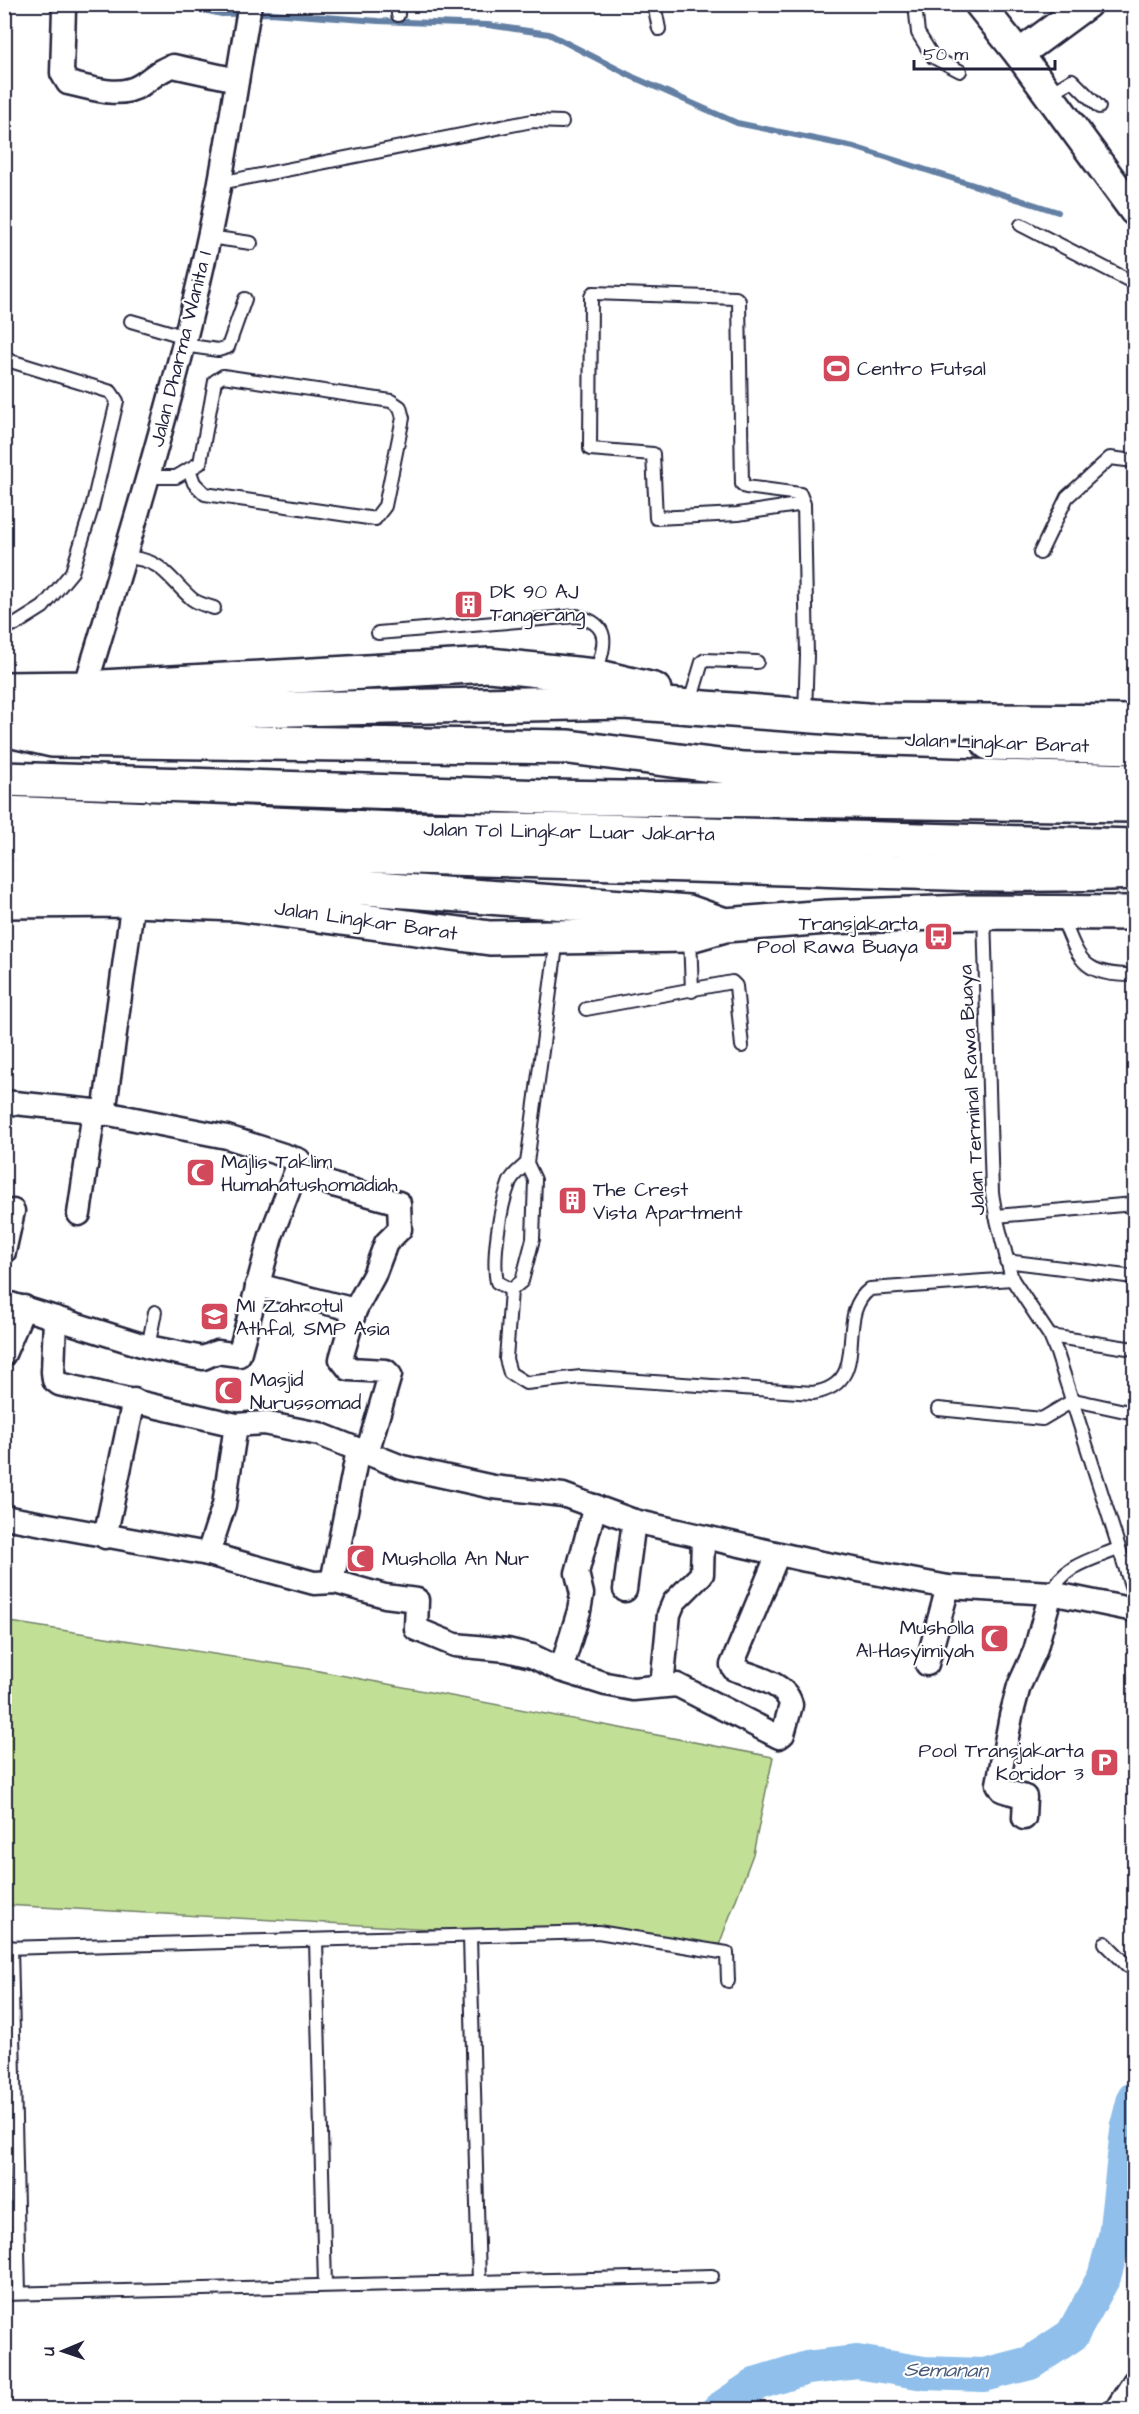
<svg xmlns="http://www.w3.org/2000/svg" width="1139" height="2414" font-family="'Architects Daughter',sans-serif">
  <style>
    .green { fill: #c2df96; stroke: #728068; stroke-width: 1.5 }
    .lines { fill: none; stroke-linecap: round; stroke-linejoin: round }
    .stream { stroke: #6380a4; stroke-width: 6 }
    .river { stroke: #8fbfea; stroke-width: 34 }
    .service-casing { stroke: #22223b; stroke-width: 16 }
    .minor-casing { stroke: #22223b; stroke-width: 27 }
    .tertiary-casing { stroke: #22223b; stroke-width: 33 }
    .primary-casing { stroke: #22223b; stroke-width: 38 }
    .motorway-casing { stroke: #22223b; stroke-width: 38 }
    .service { stroke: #fff; stroke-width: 12 }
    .minor { stroke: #fff; stroke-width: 22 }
    .tertiary { stroke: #fff; stroke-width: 28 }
    .primary { stroke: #fff; stroke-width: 33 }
    .motorway { stroke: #fff; stroke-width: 33 }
    .labels { text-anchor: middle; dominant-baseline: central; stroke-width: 4.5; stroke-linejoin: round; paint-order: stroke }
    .street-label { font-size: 20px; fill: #22223b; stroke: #fff }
    .poi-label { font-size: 20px; fill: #22223b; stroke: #fff; text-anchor: start }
    .water-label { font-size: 21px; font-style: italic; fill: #485978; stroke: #fff }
  </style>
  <rect width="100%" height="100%" fill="#fff"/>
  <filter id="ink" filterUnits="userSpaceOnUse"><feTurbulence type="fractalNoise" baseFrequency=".0167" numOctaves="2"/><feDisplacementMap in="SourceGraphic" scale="12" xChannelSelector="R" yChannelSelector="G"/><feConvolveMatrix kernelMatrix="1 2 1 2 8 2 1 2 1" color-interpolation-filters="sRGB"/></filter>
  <g filter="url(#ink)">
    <path class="green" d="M4,1621l299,47 470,89 -20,97 -34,91 -714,-40z"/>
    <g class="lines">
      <path class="stream" d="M176,4l46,10 49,-1 107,8 110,4 61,9 84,43 104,46 117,24 204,65"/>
      <path class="river" d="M718,2410l40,-27 49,-15 50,-6 67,11 60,2 46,-12 42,-28 32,-58 11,-41 13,-114 6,-24"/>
      <defs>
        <g id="service">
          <path d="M654,4l5,25"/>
          <path d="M915,4l3,29 15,24 27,14"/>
          <path d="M398,15v-11"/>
          <path d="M1049,94l23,-14 27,27"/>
          <path d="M220,183l312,-62 30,1"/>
          <path d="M1021,225l113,58"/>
          <path d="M209,237l42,6"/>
          <path d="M131,321l55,16"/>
          <path d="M183,345l35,5 10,-3 17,-48"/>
          <path d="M4,359l107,33 6,9 -25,107 -20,64 -29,35 -27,17 -12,3"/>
          <path d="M149,477h27l24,-14 15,-82 8,-5 168,25 9,6 3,11 -18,88 -10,13 -170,-25 -11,-11 -5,-14"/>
          <path d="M804,504l-66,10 -82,4 -3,-64 -63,-5 1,-152 2,-4 143,5 3,3 3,183 4,3 54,7 4,10 3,152 -2,57"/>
          <path d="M1040,553l27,-56 43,-39 24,3"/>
          <path d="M125,557c39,3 41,19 67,42 5,4 15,7 22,9"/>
          <path d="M378,633l199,-17c37,9 27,31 18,60"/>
          <path d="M690,702l12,-40 3,-2 52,2"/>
          <path d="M984,914l8,279 4,23 16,63 38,57 7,17 77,242"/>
          <path d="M1061,915c19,46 20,60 73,60"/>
          <path d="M690,936l2,55"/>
          <path d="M586,1009l146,-27 4,4 6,60"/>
          <path d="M527,1163c-6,6 -16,13 -18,21 -9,23 -17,75 -12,98l14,8 11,-9 11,-42 2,-59 -8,-17 30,-224"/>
          <path d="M996,1216l138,-12"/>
          <path d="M1006,1261l128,16"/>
          <path d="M511,1290l-5,69 4,14 16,10 55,-6 232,16c62,-10 19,-76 57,-104l142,-10"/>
          <path d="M1050,1336l84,13"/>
          <path d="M148,1347l7,-35"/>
          <path d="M1074,1400l60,13"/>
          <path d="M938,1409l104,10 32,-19"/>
          <path d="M1051,1593c13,-28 40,-33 67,-44"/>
          <path d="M470,1936l9,346"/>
          <path d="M316,1940l9,345"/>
          <path d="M1105,1943l23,23 6,2"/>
          <path d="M11,1947l8,346"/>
          <path d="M4,1948l594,-16 129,21 1,28"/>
          <path d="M4,2294l708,-18"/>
        </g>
        <g id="minor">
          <path d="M62,4l2,5 -2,64 6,10c24,5 51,16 73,2 11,-7 19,-16 32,-19l64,14"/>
          <path d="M85,688c45,-149 91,-298 124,-451 17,-77 27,-155 41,-233"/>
          <path d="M4,1102l90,9 133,26 72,23v3l-28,73 -32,119 -22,-3 -14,6 -55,-11 -144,-45"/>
          <path d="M104,1114l29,-214"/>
          <path d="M79,1214l15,-103"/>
          <path d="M4,1252l9,-41"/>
          <path d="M257,1285l98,25 19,-35 12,-32 14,-14 -1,-26 -66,-18 -36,-15"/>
          <path d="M355,1310l-14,49 8,10 37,2 4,4 -23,78"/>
          <path d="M55,1318l-2,54 1,8 5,4 177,41 28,-2 55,11 83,33 91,20 70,8 71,26 172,39 142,27 103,6 83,17"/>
          <path d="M4,1354l20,-47"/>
          <path d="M4,1517l204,37 16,-49 12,-80"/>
          <path d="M105,1537l29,-137"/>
          <path d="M208,1554l106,29 21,-1 50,14 32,4 -1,29 39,16 52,5 25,6 29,14 45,14 27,5 44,-4 102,52 4,-3 8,-29c-4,-22 -39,-29 -57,-36l-2,-4 46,-111"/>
          <path d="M335,1582l-2,-5 25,-127"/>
          <path d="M625,1590l9,-69"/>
          <path d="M927,1664l21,-77"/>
          <path d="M561,1670l18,-59 3,-17 -5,-21 18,-67"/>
          <path d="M662,1686l7,-72 5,-12 28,-28 1,-37"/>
          <path d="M1024,1818l1,-21 -23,-7 -4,-6 13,-68 8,-30 16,-35 16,-58"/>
          <path d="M1116,2410l18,-28"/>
        </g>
        <g id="tertiary">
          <path d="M979,4l40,50 115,157"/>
          <path d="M1019,54l68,-50"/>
        </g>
        <g id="primary">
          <path d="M4,689l81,-1 404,-23 106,11 59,14"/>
          <path d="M4,715l620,-13 243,18 267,2"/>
          <path d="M989,743l145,4"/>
          <path d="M4,877h208l451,33 25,2 34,12"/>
          <path d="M4,901l129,-1 104,4 253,34 200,-3 35,-10 102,-8 139,-5 168,1"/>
        </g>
        <g id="motorway">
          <path d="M4,729l48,11 517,7 174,22 391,12"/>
          <path d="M4,779l542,18 588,8"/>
          <path d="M4,813l391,16 206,2 533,15"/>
          <path d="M4,844c241,8 481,16 722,22 136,4 272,12 408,6"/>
        </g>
      </defs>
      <use href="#service" class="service-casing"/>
      <use href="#minor" class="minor-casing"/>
      <use href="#tertiary" class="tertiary-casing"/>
      <use href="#primary" class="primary-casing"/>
      <use href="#motorway" class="motorway-casing"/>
      <use href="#service" class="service"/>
      <use href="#minor" class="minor"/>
      <use href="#tertiary" class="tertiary"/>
      <use href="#primary" class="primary"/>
      <use href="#motorway" class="motorway"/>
    </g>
  </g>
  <defs>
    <symbol id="stadium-square" viewBox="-11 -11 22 22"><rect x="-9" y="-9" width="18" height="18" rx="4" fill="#d1495b" stroke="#fff"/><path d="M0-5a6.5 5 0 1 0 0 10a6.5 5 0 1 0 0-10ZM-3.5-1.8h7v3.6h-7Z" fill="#fff"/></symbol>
    <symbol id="building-square" viewBox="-11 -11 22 22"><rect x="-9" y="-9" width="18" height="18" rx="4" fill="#d1495b" stroke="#fff"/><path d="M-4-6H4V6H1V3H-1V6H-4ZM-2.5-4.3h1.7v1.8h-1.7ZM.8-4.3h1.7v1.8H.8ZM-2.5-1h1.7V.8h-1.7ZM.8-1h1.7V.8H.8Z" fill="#fff"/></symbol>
    <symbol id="bus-square" viewBox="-11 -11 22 22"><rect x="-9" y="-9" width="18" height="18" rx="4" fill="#d1495b" stroke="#fff"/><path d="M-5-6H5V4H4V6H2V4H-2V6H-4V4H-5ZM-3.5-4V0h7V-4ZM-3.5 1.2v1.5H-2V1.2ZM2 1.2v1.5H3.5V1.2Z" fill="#fff"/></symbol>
    <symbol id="mosque-square" viewBox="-11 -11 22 22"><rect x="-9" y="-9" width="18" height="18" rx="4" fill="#d1495b" stroke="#fff"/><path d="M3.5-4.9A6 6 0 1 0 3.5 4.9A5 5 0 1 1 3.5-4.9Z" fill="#fff"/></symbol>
    <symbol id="school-square" viewBox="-11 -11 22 22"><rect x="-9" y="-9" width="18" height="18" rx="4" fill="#d1495b" stroke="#fff"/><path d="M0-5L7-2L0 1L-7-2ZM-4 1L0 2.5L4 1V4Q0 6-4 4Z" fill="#fff"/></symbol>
    <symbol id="parking-square" viewBox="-11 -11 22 22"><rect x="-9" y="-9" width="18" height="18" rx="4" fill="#d1495b" stroke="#fff"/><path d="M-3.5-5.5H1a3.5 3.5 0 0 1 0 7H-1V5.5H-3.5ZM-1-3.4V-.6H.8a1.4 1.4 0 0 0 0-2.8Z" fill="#fff"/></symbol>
  </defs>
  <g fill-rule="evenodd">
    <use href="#stadium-square" x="820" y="352" width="33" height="33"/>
    <use href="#building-square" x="452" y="588" width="33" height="33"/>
    <use href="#bus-square" x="922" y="920" width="33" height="33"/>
    <use href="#mosque-square" x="184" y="1156" width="33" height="33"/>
    <use href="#building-square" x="556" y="1184" width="33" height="33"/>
    <use href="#school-square" x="198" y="1300" width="33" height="33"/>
    <use href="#mosque-square" x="212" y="1374" width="33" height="33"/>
    <use href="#mosque-square" x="344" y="1542" width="33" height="33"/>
    <use href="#mosque-square" x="978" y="1622" width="33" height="33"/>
    <use href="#parking-square" x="1088" y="1746" width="33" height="33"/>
  </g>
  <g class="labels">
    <g class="street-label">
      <text transform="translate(181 349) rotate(-76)">Jalan Dharma Wanita I</text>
      <text transform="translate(997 743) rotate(2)">Jalan Lingkar Barat</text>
      <text transform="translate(569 832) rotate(1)">Jalan Tol Lingkar Luar Jakarta</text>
      <text transform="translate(366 921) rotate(8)">Jalan Lingkar Barat</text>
      <text transform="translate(972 1090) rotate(-93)">Jalan Terminal Rawa Buaya</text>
    </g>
    <g class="poi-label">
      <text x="857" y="369">Centro Futsal</text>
      <text x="490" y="592">DK 90 AJ<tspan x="490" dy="23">Tangerang</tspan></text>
      <text x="918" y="924" text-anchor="end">Transjakarta<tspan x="918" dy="23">Pool Rawa Buaya</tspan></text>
      <text x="221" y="1162">Majlis Taklim<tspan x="221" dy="23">Humahatushomadiah</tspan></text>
      <text x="593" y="1190">The Crest<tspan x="593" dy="23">Vista Apartment</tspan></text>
      <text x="236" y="1306">MI Zahrotul<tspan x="236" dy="23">Athfal, SMP Asia</tspan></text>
      <text x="250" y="1380">Masjid<tspan x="250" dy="23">Nurussomad</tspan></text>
      <text x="382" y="1559">Musholla An Nur</text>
      <text x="974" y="1628" text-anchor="end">Musholla<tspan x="974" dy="23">Al-Hasyimiyah</tspan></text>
      <text x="1084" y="1751" text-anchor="end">Pool Transjakarta<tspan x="1084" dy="23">Koridor 3</tspan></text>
    </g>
    <g class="water-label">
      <text transform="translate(946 2370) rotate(1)">Semanan</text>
    </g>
  </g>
  <rect width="1139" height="2414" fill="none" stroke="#fff" stroke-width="24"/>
  <rect x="12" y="12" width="1115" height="2390" fill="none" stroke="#22223b" stroke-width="2" filter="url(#ink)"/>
  <g transform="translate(63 2351) rotate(268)" stroke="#ffffff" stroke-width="4.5" paint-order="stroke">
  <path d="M0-4.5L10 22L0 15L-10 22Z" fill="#22223b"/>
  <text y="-9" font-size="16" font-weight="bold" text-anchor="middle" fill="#22223b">U</text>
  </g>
  <path d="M914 60v9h141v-9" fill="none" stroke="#22223b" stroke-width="3"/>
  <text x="923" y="60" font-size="18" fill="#22223b" stroke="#ffffff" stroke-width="4.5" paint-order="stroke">50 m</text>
</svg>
